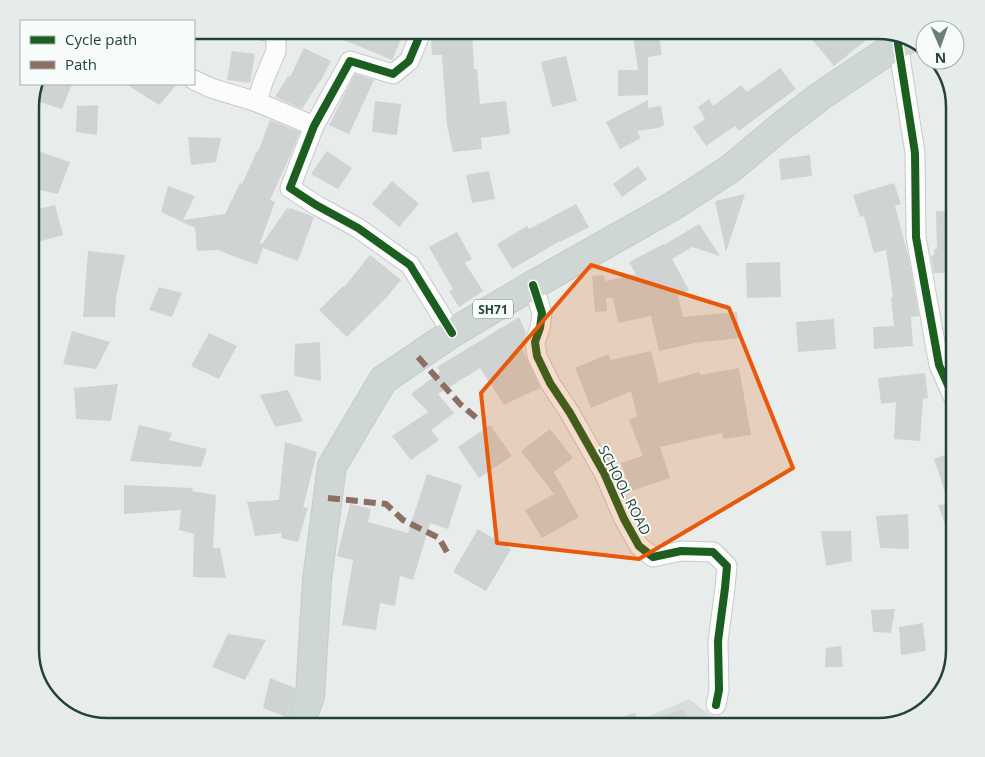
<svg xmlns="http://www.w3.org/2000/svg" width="985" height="757" font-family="'Open Sans',sans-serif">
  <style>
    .built { fill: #d6dedb }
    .building { fill: #cfd4d2 }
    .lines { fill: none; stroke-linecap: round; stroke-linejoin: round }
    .street-casing { stroke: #c5cac8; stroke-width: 21 }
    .primary-casing { stroke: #c3ccc9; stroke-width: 30 }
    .street { stroke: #fcfcfc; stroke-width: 19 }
    .primary { stroke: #cfd7d5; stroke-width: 28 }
    .quiet { stroke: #8d6e63; stroke-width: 6; stroke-dasharray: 12 6; stroke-linecap: butt }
    .cycleway-casing { stroke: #f7fbf9; stroke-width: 11 }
    .cycleway { stroke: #1b5e20; stroke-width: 8 }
    .marked { fill: #e8590c; fill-opacity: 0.2; stroke: #e8590c; stroke-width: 4; stroke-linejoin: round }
    .labels { text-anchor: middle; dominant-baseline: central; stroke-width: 4; stroke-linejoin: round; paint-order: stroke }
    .shield { fill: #f7fbf9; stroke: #637a73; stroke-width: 1 }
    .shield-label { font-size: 12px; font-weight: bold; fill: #24423a }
    .street-label { font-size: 14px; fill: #24423a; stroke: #f7fbf9 }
    .rim { fill: none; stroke: #24423a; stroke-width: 2.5 }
  </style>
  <rect width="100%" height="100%" fill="#e8edeb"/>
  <path class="built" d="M689,699l36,28h-101z"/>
  <g class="building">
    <path d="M320,30h85l-13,30z"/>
    <path d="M433,30h39l2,39h3l3,35 26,-3 4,33 -29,4 1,11 -29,3 -6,-27 -5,-70h-10l-1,-17z"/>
    <path d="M632,30h26l4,25 -14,2v38l-30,1v-26h20z"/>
    <path d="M804,30h54l8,10 -32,26z"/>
    <path d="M304,48l27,13 -11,21h-1l-17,27 -27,-12 13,-21 2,1z"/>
    <path d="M232,51l23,3 -5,29 -23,-3z"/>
    <path d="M566,56l11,45 -25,6 -11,-45z"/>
    <path d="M780,68l16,21 -57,42 -4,-5 -29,20 -13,-19 12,-8 -7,-12 11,-8 4,7 28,-21 6,7z"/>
    <path d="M355,74l19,6 -25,54 -20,-9z"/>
    <path d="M39,84h33l-10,25 -31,-10z"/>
    <path d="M126,84h51l-18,21z"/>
    <path d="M648,100v8l13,-2 3,19 -6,3 -21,3 4,7 -21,11 -14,-27z"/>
    <path d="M375,101l26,3 -4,31 -25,-3z"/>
    <path d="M98,105l-1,30 -21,-3 1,-26z"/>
    <path d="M270,120l30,12 -10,24 -19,42 -1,2 5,2 -15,41 2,1 25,-36 2,1 1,-1 24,9 -16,44 -35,-13 -6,17 -39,-15 -21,1 -2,-23 -34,-16 7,-26 27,10 -12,24 42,-6 15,-31 2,1 15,-33 1,1z"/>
    <path d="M188,137l33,1 -5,24 -25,3z"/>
    <path d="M38,151l32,11 -12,32 -28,-6v-9z"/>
    <path d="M327,151l25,17 -14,21 -27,-15z"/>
    <path d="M810,155l2,21 -31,4 -2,-21z"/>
    <path d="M638,166l9,13 -25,18 -9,-13z"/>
    <path d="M489,171l6,28 -23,4 -6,-28z"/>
    <path d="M392,181l27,23 -20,23 -27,-23z"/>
    <path d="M894,183l7,21 -6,2 14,53 10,57 -8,1 2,29 -39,3 -1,-22 21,-1 -3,-29h2l-7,-47 -12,3 -10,-37 -4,1 -7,-22z"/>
    <path d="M745,194l-19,58 -11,-51z"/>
    <path d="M576,204l13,23 -29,15v-1l-48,28 -15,-25 30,-18 2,3z"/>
    <path d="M55,205l8,30 -26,7 -7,-31z"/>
    <path d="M936,211h19v62h-21l-3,-17 3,-1v-6h3z"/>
    <path d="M699,224l21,32 -28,-9 -20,12 17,31 -11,6 5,21 54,-5 3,26 -45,5 -36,8 -8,-35 -33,7 -5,-25h-7l1,13 -12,1 -3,-36 12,-1 1,6 31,-7 -7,-12 35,-18v1z"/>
    <path d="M457,232l15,27 -7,4 18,28 -24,16 -10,-16 4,-2 -24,-42z"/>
    <path d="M88,251l37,4 -9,43 -1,19h-32z"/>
    <path d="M370,255l31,25 -15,18 -39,39 -28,-27 24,-24 1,1z"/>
    <path d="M780,262l1,35 -34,1 -1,-35z"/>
    <path d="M159,287l23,6 -10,24 -23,-7z"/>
    <path d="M519,317l7,16 -2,8 -4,3 20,44 -36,17 -24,-37 -42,26 16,19 -23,17 8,10 -28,20 -19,-24 36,-24 -17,-18 29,-22 -3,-5z"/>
    <path d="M834,319l2,30 -38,3 -2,-30z"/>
    <path d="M72,331l38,11 -14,27 -33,-5z"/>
    <path d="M209,333l28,13 -18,33 -28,-13z"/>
    <path d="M320,342l1,39 -27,-5 1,-32z"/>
    <path d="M651,351l8,32 40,-11 1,3 39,-7 12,67 -28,4 -1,-6 -62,14 10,31 -39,13 -10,-28 22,-7 -14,-36 8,-4 -6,-25 -40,17 -16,-40 33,-14 3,6z"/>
    <path d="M925,373l3,25 -5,1 -3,42 -26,-2 2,-37 -15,2 -3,-26z"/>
    <path d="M118,384l-7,37 -35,-2 -2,-31z"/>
    <path d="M288,390l15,31 -28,6 -15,-32z"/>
    <path d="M139,425l33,8 -3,7 38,9 -6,18 -71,-6z"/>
    <path d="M490,425l22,31 -33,22 -21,-31z"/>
    <path d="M550,429l23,29 -19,14 25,45 -37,21 -17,-28 29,-16 -33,-43z"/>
    <path d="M285,442l32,10 -14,56 5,-1 -10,35 -17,-4 1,-5 -27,3 -8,-34 32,-2z"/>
    <path d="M955,451v96h-1l-16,-42 11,-1 -15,-45z"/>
    <path d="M427,474l35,11 -14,44 -18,-6 -17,57 -13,-4 -5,30 -15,-3 -4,27 -34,-5 11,-65 -16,-4 13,-52 21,5 -3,13 40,11z"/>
    <path d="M124,485l69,3 -1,3 24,4 -3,53h7l6,30 -33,-1 1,-43 -15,-4 2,-20 -57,4z"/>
    <path d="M908,514l1,35 -29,-1 -4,-32z"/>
    <path d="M478,529l33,20 -25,42 -33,-19z"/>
    <path d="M821,531h30l1,30 -26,5z"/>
    <path d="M895,609l-4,24 -18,-1 -2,-22z"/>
    <path d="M923,623l3,28 -25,4 -2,-28z"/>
    <path d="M228,634l38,6 -21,40 -33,-13z"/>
    <path d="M841,646l2,21h-18l1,-19z"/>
    <path d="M270,678l25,10v5l-9,24 -23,-9z"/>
    <path d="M684,709l6,18h-91v-3l36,-11 4,11z"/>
  </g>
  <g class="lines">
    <defs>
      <g id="street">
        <path d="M263,30l13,4v17l-13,31 -6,20 57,24"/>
        <path d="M422,30l-13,31 -16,13 -43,-13 -36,65 -24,62 26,17 42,23 52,37 42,68"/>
        <path d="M898,44l17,109 1,84 23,128 16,36"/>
        <path d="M194,80l17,8 46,14"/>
        <path d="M533,285l9,28 -2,15 -5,14 2,14 13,27 20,30 34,60 20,46 15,27 14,11 28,-6 32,1 14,14 -2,22 -7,53 1,49 -3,15"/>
      </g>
      <path id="primary" d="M299,727l11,-31 7,-116 15,-114 51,-86 69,-47 81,-48 140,-79 57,-37 54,-45 38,-29 76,-51 8,-4"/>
    </defs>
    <use href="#street" class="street-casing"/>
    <use href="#primary" class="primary-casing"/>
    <use href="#street" class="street"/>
    <use href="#primary" class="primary"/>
    <g class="quiet">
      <path d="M418,357l42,47 19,16"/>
      <path d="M328,498l58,6 17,16 36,18 9,16"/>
    </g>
    <defs>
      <g id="cycleway">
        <path d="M422,30l-13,31 -16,13 -43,-13 -36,65 -24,62 26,17 42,23 52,37 42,68"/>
        <path d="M898,44l17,109 1,84 23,128 16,36"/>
        <path d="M533,285l9,28 -2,15 -5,14 2,14 13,27 20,30 34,60 20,46 15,27 14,11 28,-6 32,1 14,14 -2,22 -7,53 1,49 -3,15"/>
      </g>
    </defs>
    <use href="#cycleway" class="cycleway-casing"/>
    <use href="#cycleway" class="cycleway"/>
  </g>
  <path class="marked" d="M591,265l138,43 64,160 -154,91 -142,-16 -16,-150z"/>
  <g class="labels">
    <rect class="shield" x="473" y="299.5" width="40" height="19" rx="4"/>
    <g class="shield-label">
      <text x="493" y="309">SH71</text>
    </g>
    <g class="street-label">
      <text transform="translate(625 490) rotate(63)">SCHOOL ROAD</text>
    </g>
  </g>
  <path d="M0 0H985V757H0ZM107 39H878A68 68 0 0 1 946 107V650A68 68 0 0 1 878 718H107A68 68 0 0 1 39 650V107A68 68 0 0 1 107 39Z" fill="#e6ecea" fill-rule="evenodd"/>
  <path class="rim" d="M107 39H878A68 68 0 0 1 946 107V650A68 68 0 0 1 878 718H107A68 68 0 0 1 39 650V107A68 68 0 0 1 107 39Z"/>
  <rect x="20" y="20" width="175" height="65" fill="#f7fbf9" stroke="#a3b1ad"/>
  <rect x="30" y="36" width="25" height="8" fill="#1b5e20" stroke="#a3b1ad"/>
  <text x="65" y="45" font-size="15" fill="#24423a">Cycle path</text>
  <rect x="30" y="61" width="25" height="8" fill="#8d6e63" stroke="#a3b1ad"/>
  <text x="65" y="70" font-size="15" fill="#24423a">Path</text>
  <g transform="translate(940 45) rotate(178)"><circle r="24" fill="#f7fbf9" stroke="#a3b1ad"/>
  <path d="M0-4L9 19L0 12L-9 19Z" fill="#697e78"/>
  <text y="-8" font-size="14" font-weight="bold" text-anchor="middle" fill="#24423a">N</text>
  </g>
</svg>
